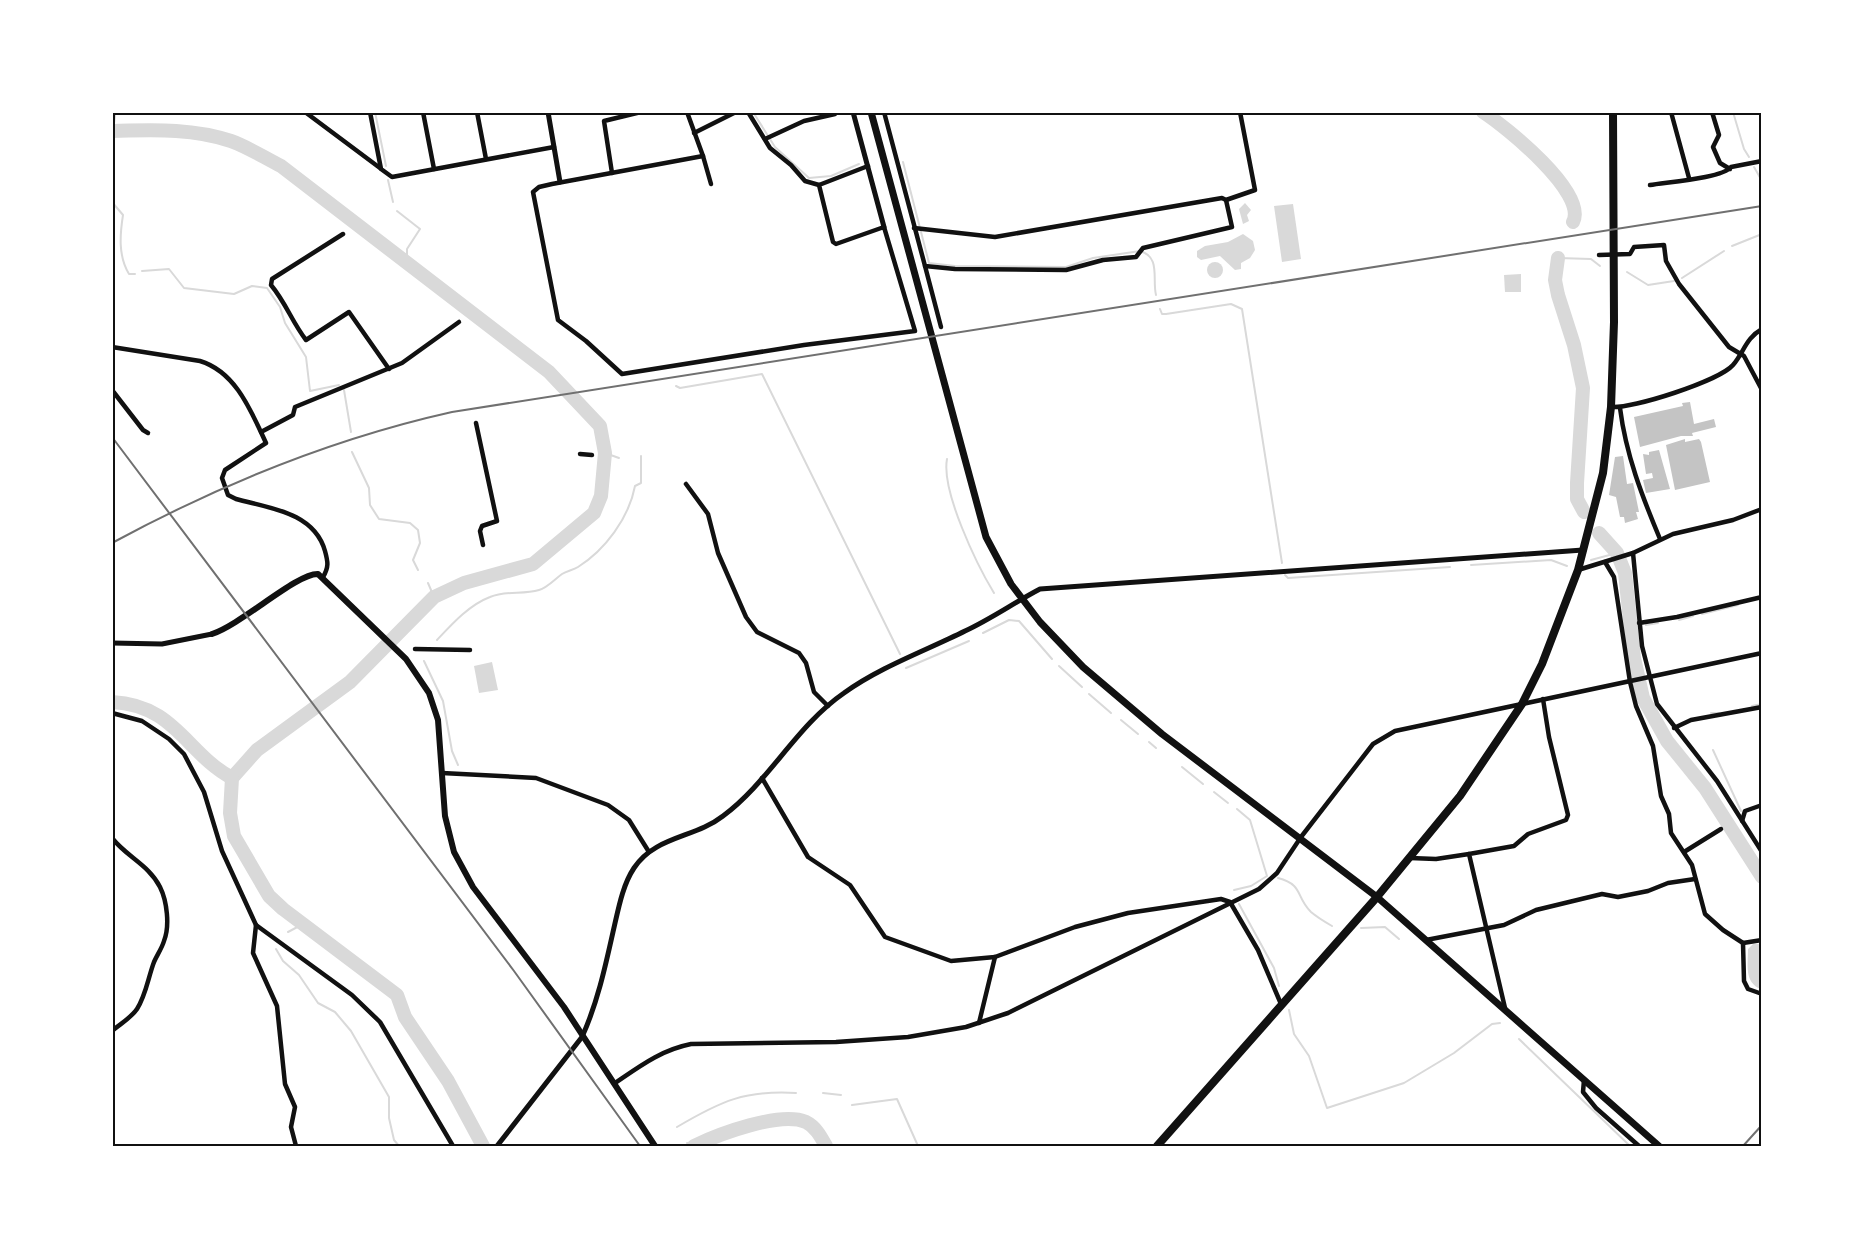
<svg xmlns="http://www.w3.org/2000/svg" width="1874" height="1259" font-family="'Roboto Condensed',sans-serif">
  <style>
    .water { fill: #d9d9d9 }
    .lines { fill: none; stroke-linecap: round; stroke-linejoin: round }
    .stream { stroke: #d9d9d9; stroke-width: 2 }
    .river { stroke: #d9d9d9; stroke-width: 14 }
    .building { fill: #c4c4c4 }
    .minor { stroke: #111; stroke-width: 4.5 }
    .tertiary { stroke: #111; stroke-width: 5 }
    .secondary { stroke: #111; stroke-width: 6 }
    .primary { stroke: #111; stroke-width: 7 }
    .trunk { stroke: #111; stroke-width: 8 }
    .rail { stroke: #707070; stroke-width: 2 }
    .neatline { fill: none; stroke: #111; stroke-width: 2 }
  </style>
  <rect width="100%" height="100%" fill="#fff"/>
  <g class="water">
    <path d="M1245,203l6,7 -4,5 2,6 -6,3 -4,-15z"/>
    <path d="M1293,204l8,55 -19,3 -8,-56z"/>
    <path d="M1243,234l10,7 2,9 -5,8 -9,5v6l-6,1 -15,-14 -19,4 -4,-3v-6l8,-5 23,-4z"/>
    <circle cx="1215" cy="270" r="8"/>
    <path d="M1521,274v18h-16l-1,-17z"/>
    <path d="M492,662l6,28 -19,3 -5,-27z"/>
    <path d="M1753,944h8v45c-17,-6 -13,-25 -13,-40z"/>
  </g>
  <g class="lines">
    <g class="stream">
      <path d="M375,112l11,54"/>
      <path d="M753,112l22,35 34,31 22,-2 28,-12"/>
      <path d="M1733,112l11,37 5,8"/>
      <path d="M903,162l26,101 26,3 111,1 27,-9 47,-7c21,6 12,28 16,44"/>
      <path d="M1754,167l8,14"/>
      <path d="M388,180l5,22"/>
      <path d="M112,202l11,13c-3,19 -5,41 6,59h6"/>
      <path d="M397,211l23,18 -13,20v16"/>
      <path d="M1732,246l30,-12"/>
      <path d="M1558,258l33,1 9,7"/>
      <path d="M142,271l27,-2 15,19 50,6 18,-8 15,2 13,19 5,16 21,34 4,34 29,-6"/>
      <path d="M1627,272l21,13 26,-4"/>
      <path d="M1682,278l42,-27"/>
      <path d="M1160,309l2,5h4l65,-10 11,5 40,254"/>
      <path d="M676,386l4,2 82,-14 138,280"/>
      <path d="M344,390l7,42"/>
      <path d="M352,452l17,36 1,17 9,14 31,4 8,7 2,13 -7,17 5,10"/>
      <path d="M605,453l14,5"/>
      <path d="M947,459c-6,32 30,106 47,134"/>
      <path d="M1591,560l26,-7"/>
      <path d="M1471,565l80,-5 16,6"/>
      <path d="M1285,575l3,3 162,-11"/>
      <path d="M428,583l6,14"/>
      <path d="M1702,614l36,-9"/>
      <path d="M1679,620l14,-4"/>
      <path d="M1646,625l12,-2"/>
      <path d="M983,633l26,-13 10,1 33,38"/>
      <path d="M437,640c15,-16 32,-35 53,-43 16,-7 33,-2 49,-7 8,-2 16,-11 23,-16 5,-3 11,-4 16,-7 27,-17 51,-49 57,-81l6,-3v-27"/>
      <path d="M424,661l19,40 9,50 6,14"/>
      <path d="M1059,666l23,21"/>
      <path d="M906,668l63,-27"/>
      <path d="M1089,694l22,19"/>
      <path d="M1752,706l10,-2"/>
      <path d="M1711,713h8"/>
      <path d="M1121,720l17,14"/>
      <path d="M1149,742l7,6"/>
      <path d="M1713,750l28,61"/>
      <path d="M1182,767l21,17"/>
      <path d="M1214,792l14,11"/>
      <path d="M1278,878c26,7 17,18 33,34 6,5 14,10 21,14"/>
      <path d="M1234,890l17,-4 16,-10 -17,-56 -13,-11"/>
      <path d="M1239,904l35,64 5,18"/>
      <path d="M1361,928l24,-1 14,12"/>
      <path d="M288,932l15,-8"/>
      <path d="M276,949l7,12 16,14 19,28 17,9 16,19 38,66v21l5,22 5,6"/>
      <path d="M1289,1010l5,24 15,22 18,52 77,-25 50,-30 38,-29 8,-1"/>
      <path d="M1519,1039l111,107"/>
      <path d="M823,1093l18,2"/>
      <path d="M852,1105l45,-6 21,47"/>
      <path d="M677,1127c44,-26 68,-37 119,-34"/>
      <path d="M687,1143l8,3"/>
    </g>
    <g class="river">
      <path d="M1483,112c23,15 105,81 90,110"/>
      <path d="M112,131c41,-1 80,-3 119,10 17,6 34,17 50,25l268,206 51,54 5,27 -4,43 -7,17 -61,51 -69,19 -30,14 -84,85 -93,68 -25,28 -2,35 4,23 35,60 14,13 114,86 8,22 43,64 35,65"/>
      <path d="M1558,258l-3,22 3,15 16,50 9,43 -6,95v16l7,13"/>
      <path d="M1599,533l18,20 8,20 9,85 9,40 24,43 38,47 57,89"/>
      <path d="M112,702c63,3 74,51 120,76"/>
      <path d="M694,1146c25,-12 86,-35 112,-24 10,5 15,15 20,24"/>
    </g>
  </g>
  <g class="building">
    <path d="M1690,402l4,22 20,-5 2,8 -24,6 1,3h-12l-41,11 -6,-30 49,-11 -1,-3z"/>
    <path d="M1685,439v3l14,-3 2,3 9,40 -35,8 -9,-45z"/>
    <path d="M1659,450l11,39 -24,4 -3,-13 10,-2 -1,-5 -6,1 -3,-20 6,1v-3z"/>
    <path d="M1623,456l4,28 6,-1 6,29h-3l2,7 -13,4 -1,-6h-4l-4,-20 -7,-2 6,-38z"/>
  </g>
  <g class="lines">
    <g class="minor">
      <path d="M305,112l75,56"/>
      <path d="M370,112l11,57 11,8 162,-30"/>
      <path d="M423,112l11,57"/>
      <path d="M477,112l9,47"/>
      <path d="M687,112l16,44 -151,28 -13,3 -6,5 25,128 28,21 36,33 182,-29 111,-14 -31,-104 -48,17 -3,-2 -14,-57 49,-19"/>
      <path d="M748,112l22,36 21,17 14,16 14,4"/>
      <path d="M884,112l41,154 30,3 111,1 37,-10 33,-3 7,-9 89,-21 -6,-27"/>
      <path d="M1671,112l18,66"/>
      <path d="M1712,112l7,23 -6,12 7,16 10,6"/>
      <path d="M694,133l42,-21"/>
      <path d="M765,139l39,-18 31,-7"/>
      <path d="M703,156l8,28"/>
      <path d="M112,159l1,-47"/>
      <path d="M612,173l-8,-52 37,-9"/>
      <path d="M1650,185c17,-3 73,-7 81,-18l31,-6"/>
      <path d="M914,228l81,9 227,-39 4,2 29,-10 -15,-78"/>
      <path d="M343,234l-71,45 -1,6c15,18 21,37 35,55l43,-28 40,57"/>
      <path d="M1599,255l31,-1 4,-7 30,-2 2,16 13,23 50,63 15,9 18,34"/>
      <path d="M925,266l16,61"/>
      <path d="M112,347l88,14c36,11 51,50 66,82l-41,27 -3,8 6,17 8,4c33,9 78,13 89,52 3,11 4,16 -2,26"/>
      <path d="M112,390l31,40 5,3"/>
      <path d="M1611,407c21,2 108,-26 122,-42 11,-13 13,-27 29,-36"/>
      <path d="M1620,408c6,47 22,88 40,131"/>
      <path d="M476,423l21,98 -15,5 -2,5 3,14"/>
      <path d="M261,432l32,-17 2,-8 107,-44 57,-41"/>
      <path d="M580,454l12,1"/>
      <path d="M686,484l22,30 10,39 28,64 11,15 42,21 7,10 8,29 14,14"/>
      <path d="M1633,553l9,93 15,58 60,77 45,71"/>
      <path d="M1605,562l9,15 16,105 6,24 17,40 8,50 8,18 2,19 21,32 13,49 18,16 20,13 19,-3"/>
      <path d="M1578,570l55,-17 40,-19 60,-14 29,-11"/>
      <path d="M1639,623l38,-6 85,-20"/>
      <path d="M415,649l55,1"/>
      <path d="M112,713l30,8 27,18 15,15 20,38 18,59 34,74 96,70 28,27 73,124"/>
      <path d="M1674,728l17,-8 71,-13"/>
      <path d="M442,773l94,5 72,27 21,15 20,32"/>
      <path d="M762,778l46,79 42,28 35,52 66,24 44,-4 80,-30 53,-14 93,-14 9,3 28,48 23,54"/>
      <path d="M1742,821l3,-10 17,-6"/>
      <path d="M112,838c15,19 37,27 48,49 7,14 10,39 4,54 -2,7 -7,14 -10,21 -6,16 -8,33 -17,47 -6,9 -17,15 -25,22"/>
      <path d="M1684,852l37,-23"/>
      <path d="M1410,858l26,1 33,-5"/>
      <path d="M256,925l-3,28 24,53 8,78 10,23 -4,20 5,19"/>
      <path d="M1426,940l78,-15 32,-15 66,-16 16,3 30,-6 20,-8 27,-4"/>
      <path d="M1743,943l1,38 4,8 14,5"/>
      <path d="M1505,1008l-36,-154 45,-8 14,-12 38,-14 2,-5 -19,-78 -6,-38"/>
      <path d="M979,1023l16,-66"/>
      <path d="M1584,1080l-1,12 13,16 43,38"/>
      <path d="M615,1083c25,-17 46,-33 76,-39l145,-2 72,-5 58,-10 42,-14 251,-124 18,-16 24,-36 72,-93 22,-13 367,-78"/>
    </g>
    <g class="tertiary">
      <path d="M548,112l12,70"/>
      <path d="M853,112l31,115"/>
      <path d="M112,643l50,1 50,-10"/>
      <path d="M497,1146l85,-109c15,-33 23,-69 31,-105 5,-21 9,-46 21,-64 21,-32 61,-30 89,-52 46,-34 73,-90 121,-123 36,-26 81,-42 121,-62 26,-12 50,-29 75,-42l543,-39"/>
    </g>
    <path class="secondary" d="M212,634c30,-10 85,-61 106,-60l88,85 23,34 9,27 7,96 9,36 19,35 91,120 91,139"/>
    <path class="primary" d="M871,112l115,425 25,47 29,38 43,45 79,67 215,163 282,249"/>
    <path class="trunk" d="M1157,1146l220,-249 83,-101 62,-92 20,-40 36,-94 25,-97 8,-66 3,-85 -1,-210"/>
    <g class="rail">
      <path d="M112,437l402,534 126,175"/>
      <path d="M112,543c109,-59 219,-104 340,-131l1310,-206"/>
      <path d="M1743,1146l19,-21"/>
    </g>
  </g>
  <rect width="1874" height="1259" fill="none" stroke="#ffffff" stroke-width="228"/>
  <rect x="114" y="114" width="1646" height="1031" class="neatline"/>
</svg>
